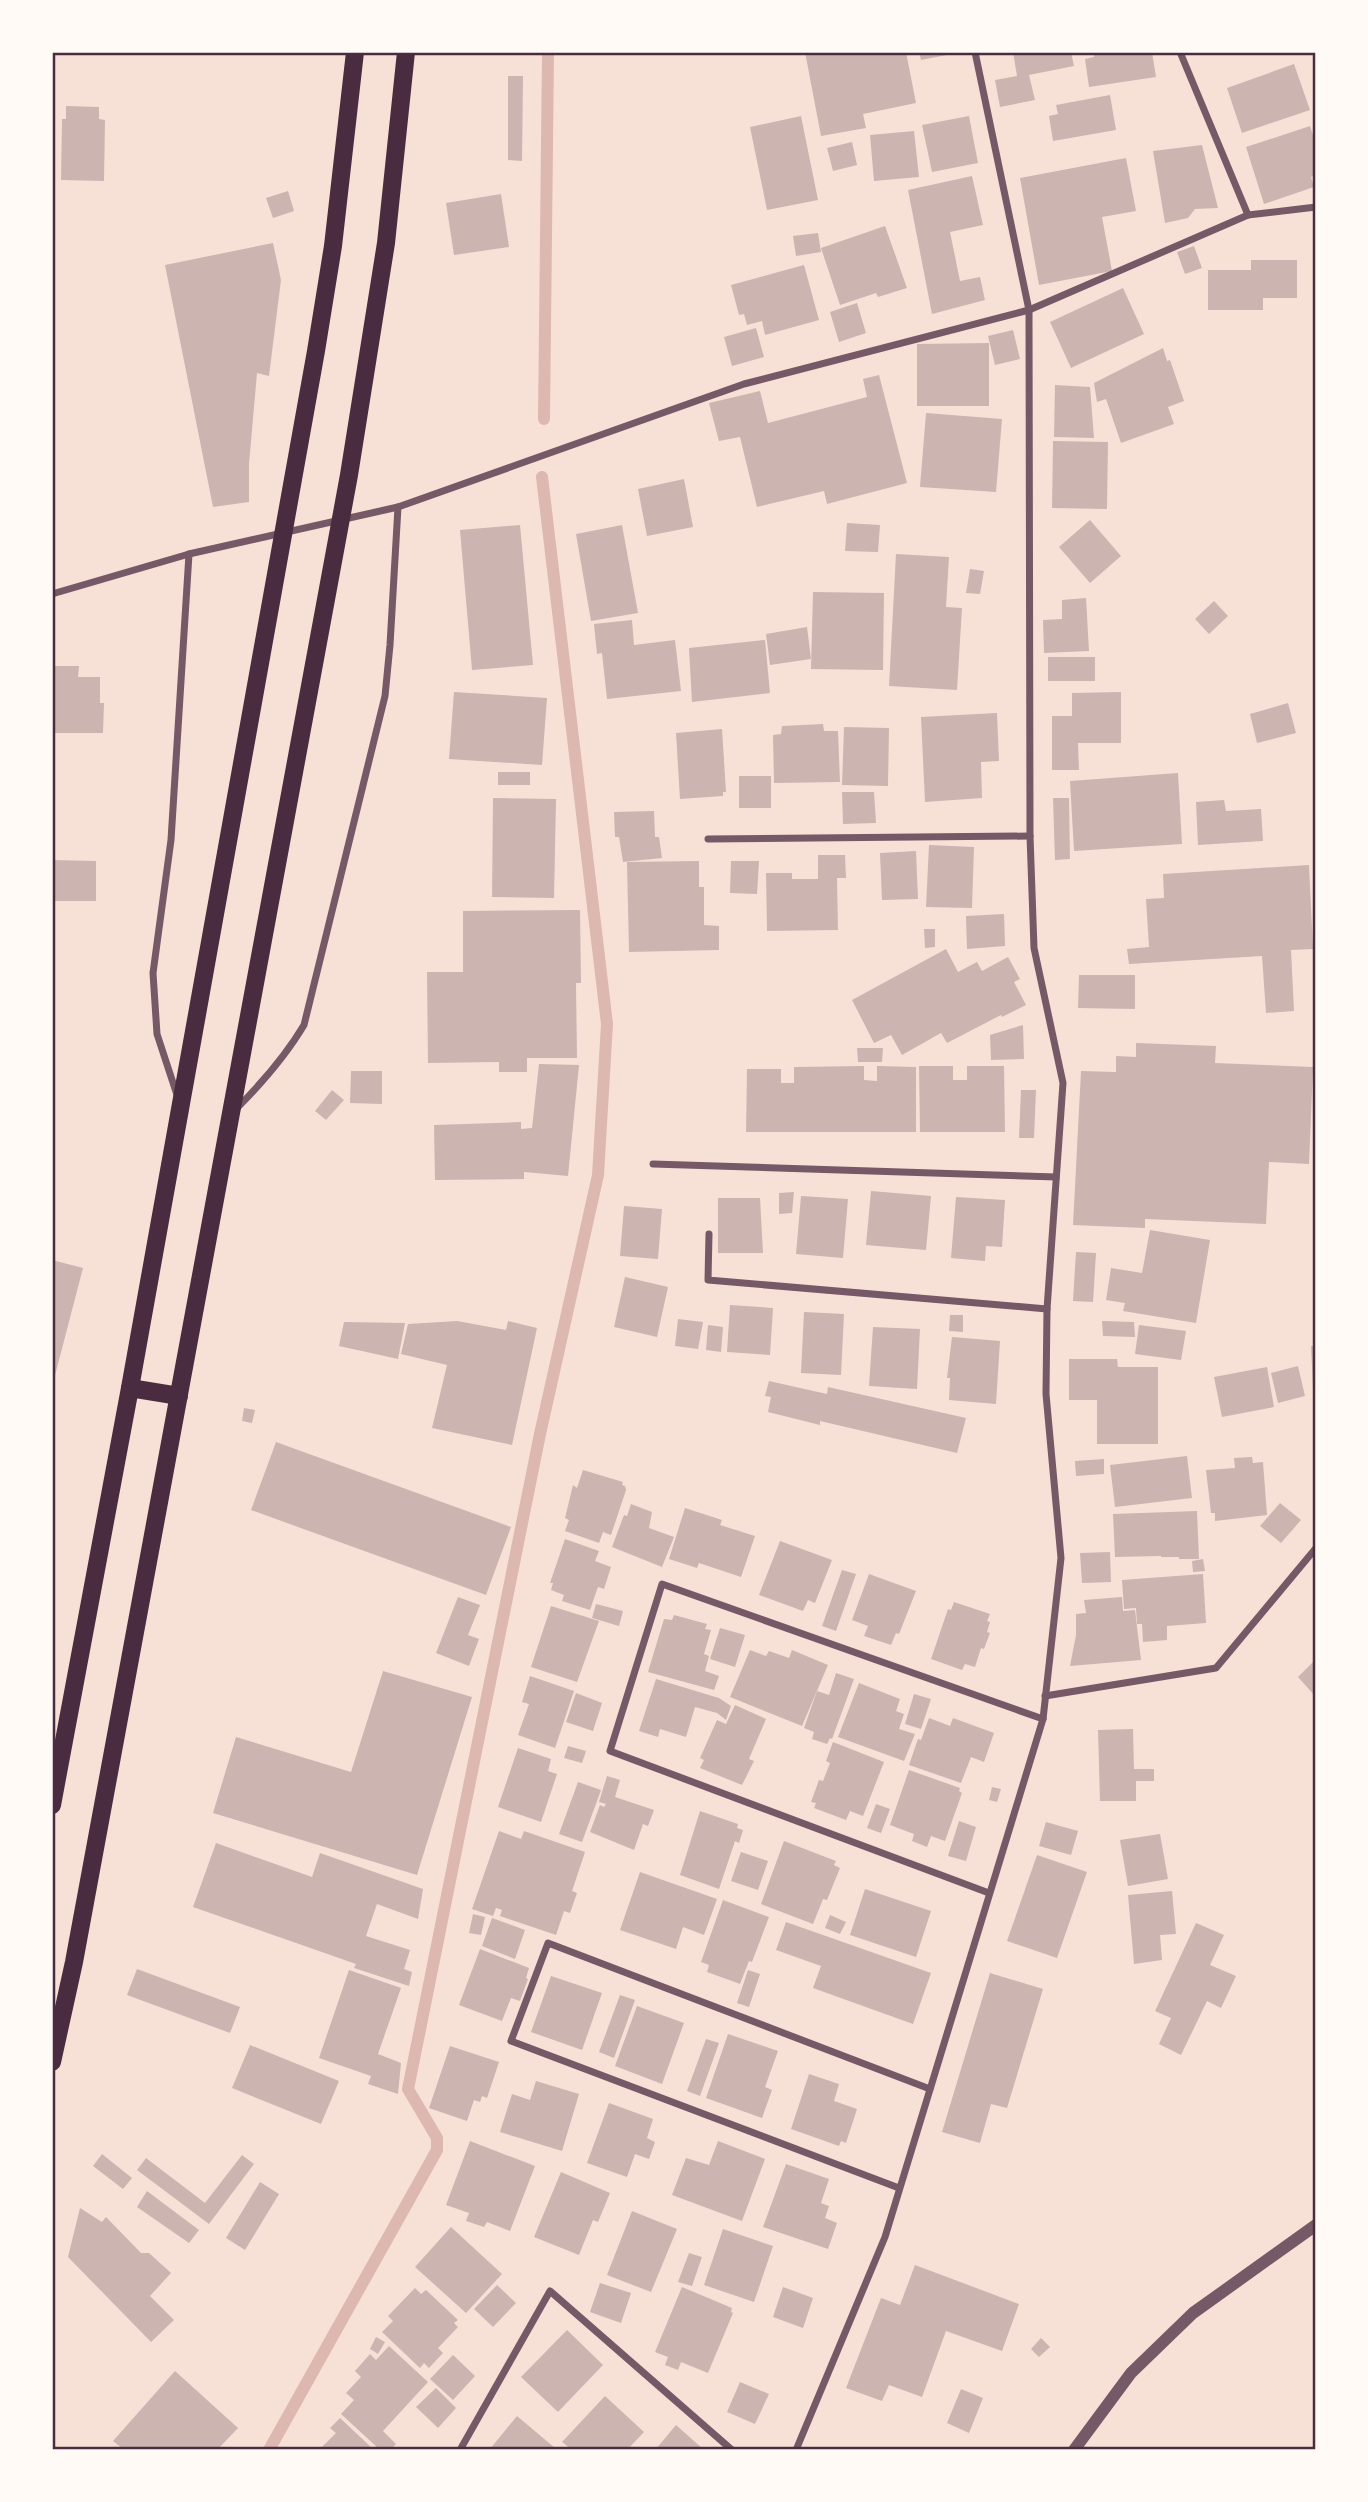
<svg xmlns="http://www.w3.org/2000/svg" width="1368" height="2502" font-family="'Noto Sans',sans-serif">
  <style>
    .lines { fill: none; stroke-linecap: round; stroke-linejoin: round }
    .stream { stroke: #dcb8b0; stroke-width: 12 }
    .building { fill: #ccb4b1 }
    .minor { stroke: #755966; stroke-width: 7 }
    .tertiary { stroke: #755966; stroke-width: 12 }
    .primary { stroke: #4a2c40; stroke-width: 18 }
    .neatline { fill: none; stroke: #4a2c40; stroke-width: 2.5 }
  </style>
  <rect width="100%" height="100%" fill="#f7e1d7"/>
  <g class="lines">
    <g class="stream">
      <path d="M544,419l4,-367"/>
      <path d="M269,2450l168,-300v-12l-29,-49 132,-655 58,-259 9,-151 -65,-547"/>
    </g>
  </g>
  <g class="building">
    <path d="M805,52h101l10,51 -53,11 3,14 -45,8z"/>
    <path d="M919,52h33v2l-31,6z"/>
    <path d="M1013,52h58l3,14 -45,9 6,25 -35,7 -5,-27 22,-4z"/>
    <path d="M1094,52h58l4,25 -67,10 -4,-28 9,-2z"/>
    <path d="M1294,64l16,46 -68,23 -15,-45z"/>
    <path d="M508,76h15l-1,85 -14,-1z"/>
    <path d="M1110,95l6,35 -63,11 -4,-25 9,-2 -2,-9z"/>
    <path d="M66,106l33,1v12l6,1 -1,61 -43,-1 1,-61h4z"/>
    <path d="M801,116l17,84 -51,10 -17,-83z"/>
    <path d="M969,116l9,47 -46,9 -10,-47z"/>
    <path d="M1310,126l5,15v34l-4,2 3,10 -50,17 -18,-57z"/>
    <path d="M914,131l5,46 -45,4 -4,-46z"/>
    <path d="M852,142l5,23 -24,6 -6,-23z"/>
    <path d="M1202,145l16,63 -23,1 -7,9 -23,5 -12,-72z"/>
    <path d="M1126,158l10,53 -34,6 10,54 -73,14 -19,-107z"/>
    <path d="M972,176l11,49 -33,7 10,49 20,-4 5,23 -53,14 -24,-124z"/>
    <path d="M288,191l6,20 -21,7 -7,-20z"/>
    <path d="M501,194l8,53 -55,8 -8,-52z"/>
    <path d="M885,226l22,62 -29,9 -2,-4 -36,12 -19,-57z"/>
    <path d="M818,233l3,19 -25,4 -3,-20z"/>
    <path d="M273,243l8,37 -12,96 -12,-3 -8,91v38l-36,5 -48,-242z"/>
    <path d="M1194,246l8,22 -17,6 -8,-22z"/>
    <path d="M1251,260h46v38h-34v12h-55v-40h43z"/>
    <path d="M804,265l15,55 -54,15 -3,-14 -15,4 -3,-11 -5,1 -8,-30z"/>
    <path d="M1123,288l21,46 -73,34 -21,-46z"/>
    <path d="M857,303l9,30 -27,9 -9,-30z"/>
    <path d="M756,328l8,29 -32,9 -8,-29z"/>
    <path d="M1013,330l7,29 -25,6 -7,-29z"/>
    <path d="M989,343v63h-72v-62z"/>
    <path d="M1163,348l4,13 3,-1 14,41 -16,6 6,17 -53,19 -15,-44 -9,3 -3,-19z"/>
    <path d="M879,375l28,108 -80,21 -3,-13 -67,16 -17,-70 -21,4 -10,-38 51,-12 8,32 99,-26 -4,-18z"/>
    <path d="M1055,385l35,2 4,51 -40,-1z"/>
    <path d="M926,413l76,6 -6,73 -76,-5z"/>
    <path d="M1053,441l55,1 -1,67 -55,-1z"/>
    <path d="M684,479l9,48 -46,9 -9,-47z"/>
    <path d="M1090,520l31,36 -31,27 -31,-36z"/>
    <path d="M847,523l33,2 -2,27 -33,-1z"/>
    <path d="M520,525l13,140 -61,5 -12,-140z"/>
    <path d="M622,525l16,88 -47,8 -15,-87z"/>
    <path d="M896,554l53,3 -3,50 16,1 -5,82 -68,-4z"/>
    <path d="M970,569l14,2 -4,23 -14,-1z"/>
    <path d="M813,592l71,1 -1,77 -72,-1z"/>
    <path d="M1086,598l3,53 -45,2 -1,-33 19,-1v-19z"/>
    <path d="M1214,601l14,15 -19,18 -14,-15z"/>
    <path d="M632,620l2,25 41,-5 6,51 -74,8 -5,-46 -5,1 -3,-30z"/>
    <path d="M807,627l4,32 -41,6 -4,-31z"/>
    <path d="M765,640l5,53 -78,9 -3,-54z"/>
    <rect x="1048" y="657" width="47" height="24"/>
    <path d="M52,666h27l-1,11h22v26h4l-1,30h-51z"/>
    <path d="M454,692l93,6 -5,67 -93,-6z"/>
    <path d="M1121,692v51h-43l1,27h-27v-54h20v-23z"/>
    <path d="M1288,703l8,30 -39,10 -7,-29z"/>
    <path d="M997,713l2,48 -18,1 1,36 -57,4 -4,-85z"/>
    <path d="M823,724l1,7h14l2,51 -66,1 -1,-48 8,-1 1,-8z"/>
    <path d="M844,727l45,1 -1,58 -46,-1z"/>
    <path d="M722,729l4,63h-3v4l-43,3 -4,-66z"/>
    <rect x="498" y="772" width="32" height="13"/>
    <path d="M1178,773l4,71 -108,7 -4,-70z"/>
    <rect x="739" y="776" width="32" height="32"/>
    <path d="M842,792h32l2,31 -33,1z"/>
    <path d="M493,798l63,1 -2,99 -62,-1z"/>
    <path d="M1053,798h16l1,61 -15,1z"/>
    <path d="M1224,800l2,11 35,-2 2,32 -65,4 -2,-43z"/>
    <path d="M654,811l1,26h4l3,21 -39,4 -4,-25h-4l-1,-25z"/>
    <path d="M929,845l45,2 -2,61 -46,-1z"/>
    <path d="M916,851l2,48 -36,1 -2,-47z"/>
    <path d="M818,855h27l1,23h-9l1,52 -71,1 -1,-58h26v6h26z"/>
    <path d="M52,860l44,1v40h-44z"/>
    <path d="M699,861v26h5v38l15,1v24l-90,2 -2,-90z"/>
    <path d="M731,861h28l-2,33 -27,-1z"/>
    <path d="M1309,865l4,84 -22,1 3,61 -28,2 -4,-57 -133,8 -2,-15 22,-2 -3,-48 18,-1 -1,-24z"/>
    <path d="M580,910l1,73h-5l1,75h-50v14h-28v-10l-71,1 -1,-91h36v-61z"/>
    <path d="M1004,914l1,32 -38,3 -1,-33z"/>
    <path d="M924,929h11v18l-10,1z"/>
    <path d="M946,949l12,23 19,-10 5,9 26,-14 12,22 -6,3 12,23 -24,12 -1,-2 -54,28 -6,-10 -39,22 -11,-20 -17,8 -22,-43z"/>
    <path d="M1079,975h56v34l-57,-1z"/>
    <path d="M1023,1025l1,34 -33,1 -1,-25z"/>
    <path d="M1136,1043l80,3 -1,17 98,4 -4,97 -40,-2 -3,62 -121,-5v9l-72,-3 8,-154 35,1v-16l20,1z"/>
    <path d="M857,1048h26l-1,14h-24z"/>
    <path d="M539,1064l40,1 -11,111 -44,-4v7l-89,1 -1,-55 87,-3v7l11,-1z"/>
    <path d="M864,1066v14l13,1v-15l39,1v65h-170l1,-63h34v14h13v-16z"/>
    <path d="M919,1066h34v14h14v-14h37l1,66h-85z"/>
    <path d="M351,1071h31v33l-32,-1z"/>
    <path d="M332,1090l12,10 -18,20 -11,-9z"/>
    <path d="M1021,1090h15l-2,48h-15z"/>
    <path d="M871,1191l60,5 -5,54 -60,-5z"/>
    <path d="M794,1192l-2,21 -13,1v-21z"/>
    <path d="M801,1196l47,3 -5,59 -47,-4z"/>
    <path d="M956,1197l49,3 -3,47 -16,-1 -1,15 -34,-3z"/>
    <path d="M718,1198h42l3,55h-45z"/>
    <path d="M624,1206l38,3 -4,50 -38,-3z"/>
    <path d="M1150,1230l60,10 -14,83 -73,-12 2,-8 -19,-3 5,-32 31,5z"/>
    <path d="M1076,1252l20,1 -3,49 -20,-1z"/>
    <path d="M52,1260l31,8 -30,115h-1z"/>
    <path d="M625,1277l43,10 -11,50 -43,-10z"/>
    <path d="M730,1305l43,3 -3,47 -43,-3z"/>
    <path d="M804,1312l40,2 -3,61 -40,-2z"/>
    <path d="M950,1315h13v17l-14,-1z"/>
    <path d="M678,1319l25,3 -5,27 -23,-3z"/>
    <path d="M457,1321l49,9 2,-9 29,7 -25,117 -80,-17 15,-63 -46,-11 7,-30z"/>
    <path d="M1102,1321l32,1 1,15 -32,-1z"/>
    <path d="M344,1322l61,1 -7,36 -59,-13z"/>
    <path d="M708,1325l15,2 -2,25 -15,-2z"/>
    <path d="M1139,1325l47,6 -5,29 -46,-6z"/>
    <path d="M873,1327l47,2 -3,60 -48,-3z"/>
    <path d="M952,1337l48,4 -4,63 -47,-4 1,-22h-3z"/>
    <path d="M1311,1346h4v43h-2z"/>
    <path d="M1069,1359h48l1,8h40v77h-61v-44h-28z"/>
    <path d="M1298,1366l7,30 -27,7 -7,-30z"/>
    <path d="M1267,1367l7,40 -52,10 -8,-40z"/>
    <path d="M769,1381l58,13 1,-7 138,31 -9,35 -137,-32v4l-52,-13 3,-15 -6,-1z"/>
    <path d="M244,1408l11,2 -3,13 -10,-2z"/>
    <path d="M276,1442l235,85 -25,68 -235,-85z"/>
    <path d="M1187,1456l5,42 -77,9 -5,-42z"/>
    <path d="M1252,1457l1,6 10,-1 4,53 -52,6v-8h-4l-5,-43 29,-2 -1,-10z"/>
    <path d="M1104,1459v15l-28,2 -1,-15z"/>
    <path d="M583,1470l40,12 -1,3 3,1 1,4 -15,45 -8,-3 -4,11 -34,-12 4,-11 -4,-2 8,-33 4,3z"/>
    <path d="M1280,1503l21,17 -20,23 -21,-17z"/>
    <path d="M631,1504l21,8 -3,16 25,9 -12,30 -50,-20 12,-32 3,1z"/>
    <path d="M685,1508l37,12 -2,5 35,11 -14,41 -42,-14 -2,5 -28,-9z"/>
    <path d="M1197,1511l2,48h-20v-2h-18v-1l-46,1 -2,-43z"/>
    <path d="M565,1539l34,12 -4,10 16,6 -7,22 -6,-2 -8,23 -28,-9 2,-6 -13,-5 2,-7h-3z"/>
    <path d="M780,1541l52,19 -17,43 -7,-3 -5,11 -44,-16z"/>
    <path d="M1110,1552l1,30 -29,1 -2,-30z"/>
    <path d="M1203,1559l2,12 -12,1 -1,-11z"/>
    <path d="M842,1570l14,4 -20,57 -14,-5z"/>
    <path d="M869,1574l47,17 -17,43 -3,-1 -5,12 -27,-9 4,-10 -16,-6z"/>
    <path d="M1203,1574l3,49 -39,3v14l-24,2 -1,-18h-5l-1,-16 -12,1 -2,-29z"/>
    <path d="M458,1597l22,8 -12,30 11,4 -10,27 -33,-13z"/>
    <path d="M1122,1597l1,14 12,-1 6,50 -71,6 6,-31v-21l10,-1 -2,-13z"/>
    <path d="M954,1602l36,12 -3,7 3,1 -3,10 3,1 -6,16 -3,-1 -6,19 -10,-3 -3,6 -31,-11 17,-50 3,1z"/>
    <path d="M596,1604l27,7 -4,15 -27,-8z"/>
    <path d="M551,1606l48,15 -22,61 -46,-15z"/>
    <path d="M674,1615l33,9 -2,5 6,1 -7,24 5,2 -4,15 14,5 -5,14 -66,-18 16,-53 8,1z"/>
    <path d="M720,1628l25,7 -10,32 -25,-8z"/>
    <path d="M750,1650l16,6 3,-5 20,7 3,-8 36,15 -26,61 -72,-29z"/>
    <path d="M1315,1660v36l-17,-19z"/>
    <path d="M383,1671l89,26 -55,178 -204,-62 23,-76 115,35z"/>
    <path d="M836,1673l18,6 -22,60 -2,-1 -3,6 -15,-5 2,-7 -10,-4 13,-37 12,4z"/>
    <path d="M530,1676l44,15 -19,57 -37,-13 11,-31 -7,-2z"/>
    <path d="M656,1679l63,19 12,8 -5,14 -9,-7 -22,-6 -9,30 -26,-8 -2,8 -19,-6z"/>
    <path d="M859,1683l41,16 -4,12 8,3 -5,15 16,5 -11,27 -66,-24z"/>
    <path d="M576,1693l26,10 -9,28 -27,-9z"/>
    <path d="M914,1694l17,5 -10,30 -16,-5z"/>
    <path d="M735,1705l31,14 -17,40 5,2 -12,24 -42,-17 4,-8 -4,-2 17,-38 9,4z"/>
    <path d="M929,1718l21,8 3,-8 41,15 -10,29 -13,-5 -10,26 -52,-18 9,-26 3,1z"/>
    <path d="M1133,1729l1,40h20v12h-18v20h-36l-2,-71z"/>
    <path d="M833,1742l51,20 -21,54 -13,-5 -4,9 -32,-12 2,-5 -5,-1 8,-22 4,1 7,-18 -4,-2z"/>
    <path d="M568,1746l18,5 -4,12 -18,-5z"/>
    <path d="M518,1748l33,11 -3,12 9,3 -16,48 -43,-15z"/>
    <path d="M909,1770l51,18 -1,3 3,2 -17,48 -14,-5 -4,11 -15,-6 2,-7 -24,-9z"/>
    <path d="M607,1776l13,4 -5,17 39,13 -6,16 -5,-2 -9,26 -44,-18 10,-27 4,2 2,-3 -7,-2z"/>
    <path d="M578,1782l23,8 -19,52 -23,-8z"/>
    <path d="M992,1787l9,2 -4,13 -8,-2z"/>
    <path d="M876,1804l14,5 -9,24 -14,-5z"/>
    <path d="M700,1811l38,13 -1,4 6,2 -4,13 -4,-2 -16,48 -39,-14z"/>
    <path d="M959,1821l17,6 -10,34 -18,-5z"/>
    <path d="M1046,1822l32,9 -7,24 -32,-9z"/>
    <path d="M499,1831l22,8 3,-8 61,21 -13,39 5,2 -7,20 -6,-2 -8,24 -56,-19 2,-6 -6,-2 -3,8 -21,-7z"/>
    <path d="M1160,1834l8,45 -40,7 -8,-46z"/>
    <path d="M784,1841l52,20 -2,4 6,3 -13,32 -4,-1 -10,25 -52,-20z"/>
    <path d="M216,1843l96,34 8,-24 103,36 -5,30 -41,-15 -11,32 44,14 -6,19 8,3 -3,14 -55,-18 2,-4 -163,-57z"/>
    <path d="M741,1852l27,9 -10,29 -27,-9z"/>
    <path d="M1037,1855l50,17 -30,86 -50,-17z"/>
    <path d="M640,1872l77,27 -13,36 -21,-8 -7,22 -56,-19z"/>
    <path d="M865,1889l66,22 -15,46 -66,-22z"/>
    <path d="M1172,1891l4,43 -16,1 2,25 -28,4 -6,-69z"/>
    <path d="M723,1900l46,17 -17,45 -3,-1 -9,23 -33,-12 2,-7 -8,-3z"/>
    <path d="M473,1914l12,3 -4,18 -12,-2z"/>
    <path d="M830,1915l16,7 -6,12 -15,-6z"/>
    <path d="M492,1918l33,12 -10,29 -33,-13z"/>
    <path d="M786,1922l145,51 -18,51 -100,-36 8,-22 -45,-16z"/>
    <path d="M1196,1923l28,12 -14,30 26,11 -15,32 -14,-7 -26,54 -22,-11 12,-26 -16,-7z"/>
    <path d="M480,1949l49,19 -3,10 2,1 -8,22 -9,-3 -9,23 -43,-16z"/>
    <path d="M137,1969l103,38 -10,26 -103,-38z"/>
    <path d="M349,1970l52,18 -23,66 23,9 -3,31 -30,-10 3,-8 -52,-18z"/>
    <path d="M748,1970l12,4 -11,33 -12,-4z"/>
    <path d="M990,1973l53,16 -36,119 -16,-4 -11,39 -38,-11z"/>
    <path d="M551,1976l51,17 -20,57 -51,-18z"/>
    <path d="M620,1995l15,5 -21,58 -15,-6z"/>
    <path d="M637,2006l47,17 -22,61 -47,-18z"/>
    <path d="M728,2034l50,17 -13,36 7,3 -10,28 -56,-20z"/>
    <path d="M706,2039l13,4 -19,53 -13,-5z"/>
    <path d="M250,2045l89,36 -18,43 -89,-36z"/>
    <path d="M450,2046l49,16 -12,36 -5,-2 -2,6 -6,-2 -7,21 -38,-13z"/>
    <path d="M809,2074l30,10 -5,17 23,8 -11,34 -5,-2 -2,5 -48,-17z"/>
    <path d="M536,2081l43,13 -17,57 -62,-19 12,-38 18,6z"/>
    <path d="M609,2103l44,16 -6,19 8,4 -6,17 -14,-5 -8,23 -40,-14z"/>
    <path d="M470,2141l65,25 -25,65 -23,-9 -3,5 -18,-6 3,-8 -23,-8z"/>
    <path d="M718,2141l47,18 -23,62 -70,-26 14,-37 23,7z"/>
    <path d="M102,2154l30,24 -9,11 -30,-23z"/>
    <path d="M242,2155l12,9 -45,60 -72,-54 9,-12 59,45z"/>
    <path d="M786,2164l43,15 -8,24 8,3 -4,12 12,5 -9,26 -65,-22z"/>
    <path d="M561,2172l49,21 -12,29 -5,-2 -14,35 -45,-18z"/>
    <path d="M260,2182l19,12 -34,56 -19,-12z"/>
    <path d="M147,2191l52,39 -10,13 -52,-36z"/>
    <path d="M80,2208l22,14 4,-5 35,36h8l22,20 -21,23 24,24 -23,22 -83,-85z"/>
    <path d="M632,2211l45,18 -26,63 -44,-17z"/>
    <path d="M451,2227l51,47 -36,39 -51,-46z"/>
    <path d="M723,2229l50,17 -19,56 -50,-17z"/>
    <path d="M689,2253l13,4 -10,29 -14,-4z"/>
    <path d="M915,2265l104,39 -17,47 -56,-20 -24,66 -33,-12 -7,16 -36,-13 35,-90 19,7z"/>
    <path d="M600,2283l31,10 -10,30 -31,-11z"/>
    <path d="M497,2285l19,18 -23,24 -19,-18z"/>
    <path d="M682,2287l50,21 -1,4 2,1 -25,60 -27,-11 -3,8 -13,-5 3,-8 -13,-5z"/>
    <path d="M783,2287l30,11 -10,30 -30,-11z"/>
    <path d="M415,2288l6,6 5,-4 32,30 -4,3 4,4 -20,21 5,5 -14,15 -5,-5 -4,5 -38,-36 11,-11 -5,-5z"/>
    <path d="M567,2330l36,35 -45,47 -37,-35z"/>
    <path d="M376,2337l9,5 -7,12 -8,-5z"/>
    <path d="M1041,2338l9,9 -11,10 -8,-8z"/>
    <path d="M389,2346l39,36 -45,49 13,13 -5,5h-12l-38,-35 13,-14 -8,-7 15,-16 -6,-6 15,-17 6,6z"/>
    <path d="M453,2355l22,21 -22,24 -23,-21z"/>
    <path d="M175,2371l63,57 -20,21h-95l-10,-8z"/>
    <path d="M740,2382l29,12 -14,30 -28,-12z"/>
    <path d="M436,2388l20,20 -18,20 -22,-21z"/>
    <path d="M961,2389l22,9 -14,35 -22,-10z"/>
    <path d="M605,2396l39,36 -16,17h-57l-9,-7z"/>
    <path d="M517,2416l38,32 -1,1h-64z"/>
    <path d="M340,2418l33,31h-53l16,-16 -6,-5z"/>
    <path d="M676,2425l27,24h-47z"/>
  </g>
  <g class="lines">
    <g class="minor">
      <path d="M1180,52l68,163"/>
      <path d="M52,594l137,-40 209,-47 346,-123 285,-74 219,-95 68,-8"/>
      <path d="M708,839l322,-3"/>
      <path d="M177,1095l-20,-61 -4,-61 18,-133 18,-286"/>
      <path d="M236,1109c27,-27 49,-52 68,-84l81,-329 5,-51 8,-138"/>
      <path d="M653,1164l403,13"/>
      <path d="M709,1234l-1,46 339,29"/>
      <path d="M1045,1696l171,-28 100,-120"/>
      <path d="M989,1893l-379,-142 52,-167 381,135"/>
      <path d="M899,2188l-388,-147 37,-98 382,146"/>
      <path d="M460,2450l90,-159 182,159"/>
      <path d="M796,2450l89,-213 158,-518 18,-161 -15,-164 1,-85 16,-226 -29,-135 -4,-112 -1,-526 -54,-258"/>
    </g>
    <path class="tertiary" d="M1074,2450l57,-77 62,-60 123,-88"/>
    <g class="primary">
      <path d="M130,1388l49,8"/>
      <path d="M52,1805l78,-417 186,-1037 17,-105 22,-194"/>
      <path d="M52,2062l22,-100 275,-1487 37,-232 20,-191"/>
    </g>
  </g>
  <rect width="1368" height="2502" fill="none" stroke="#fffaf5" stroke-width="108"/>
  <rect x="54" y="54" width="1260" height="2394" class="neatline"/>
</svg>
